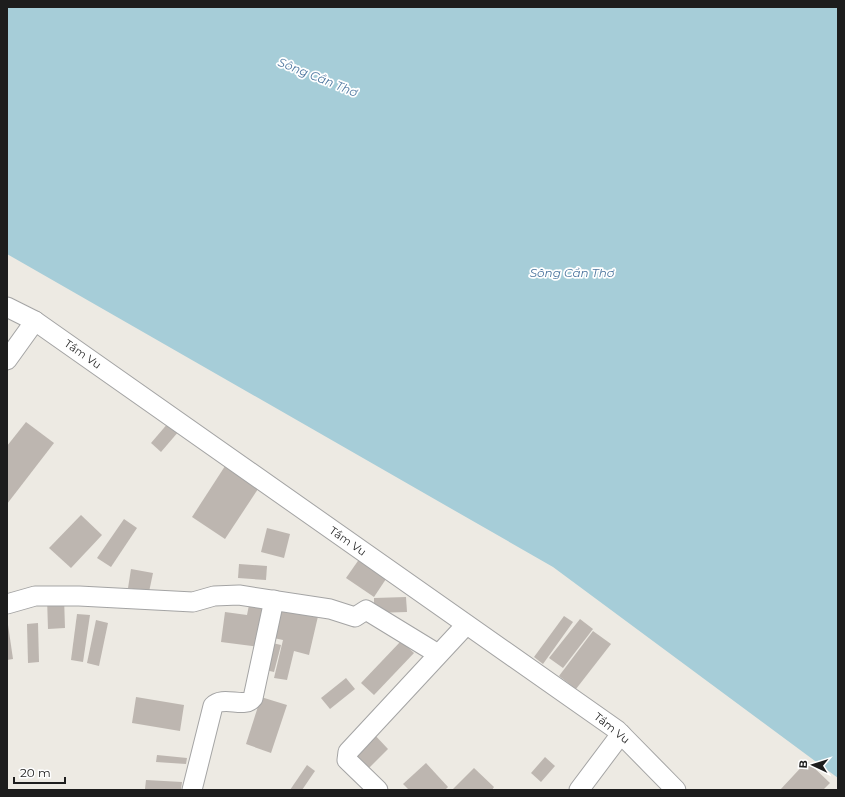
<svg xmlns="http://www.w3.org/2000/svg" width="845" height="797" font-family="Montserrat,sans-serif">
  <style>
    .water { fill: #a6cdd8 }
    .building { fill: #bdb6b0 }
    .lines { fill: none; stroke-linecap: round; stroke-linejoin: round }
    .minor-casing { stroke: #a4a4a4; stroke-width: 21 }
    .minor { stroke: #fff; stroke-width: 19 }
    .labels { text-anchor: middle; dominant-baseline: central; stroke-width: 3.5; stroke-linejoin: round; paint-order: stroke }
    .street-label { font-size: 11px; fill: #1d1d1d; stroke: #fff }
    .water-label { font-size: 12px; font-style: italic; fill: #4d769f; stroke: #fff }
  </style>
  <rect width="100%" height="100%" fill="#edeae3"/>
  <path class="water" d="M7,7h831v771l-285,-211 -546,-313z"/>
  <g class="building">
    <path d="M26,422l28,21 -47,61v-58z"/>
    <path d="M169,422l10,9 -18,21 -10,-9z"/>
    <path d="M227,463l33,23 -35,53 -33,-22z"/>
    <path d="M81,515l21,20 -31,33 -22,-20z"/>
    <path d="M124,519l13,9 -26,39 -14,-9z"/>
    <path d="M267,528l23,6 -6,24 -23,-6z"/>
    <path d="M360,558l28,18 -14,21 -28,-19z"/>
    <path d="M239,564l28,2 -1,14 -28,-2z"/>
    <path d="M131,569l22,4 -4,19 -21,-4z"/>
    <path d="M64,597l1,31 -17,1 -1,-31z"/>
    <path d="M406,597l1,15 -33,1v-15z"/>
    <path d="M250,600l16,2 -6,45 -39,-5 4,-30 22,3z"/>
    <path d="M277,602l42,10 -10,43 -15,-4 -7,29 -13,-2 9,-38 -14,-3z"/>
    <path d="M77,614l13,1 -7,47 -12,-2z"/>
    <path d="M564,616l9,6 -30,42 -9,-7z"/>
    <path d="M7,618l6,41 -6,1z"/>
    <path d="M580,619l13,10 -30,39 -14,-10z"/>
    <path d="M96,620l12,3 -9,43 -12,-3z"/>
    <path d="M38,623l1,39 -11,1 -1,-39z"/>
    <path d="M593,631l18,13 -35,45 -17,-13z"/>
    <path d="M401,641l13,12 -40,42 -13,-12z"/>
    <path d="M268,642l13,3 -7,27 -13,-3z"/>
    <path d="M346,678l9,11 -25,20 -9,-11z"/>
    <path d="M136,697l48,8 -4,26 -48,-8z"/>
    <path d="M261,697l26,8 -16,48 -25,-9z"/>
    <path d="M372,732l16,17 -21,21 -16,-17z"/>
    <path d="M157,755l30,3 -1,6 -30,-2z"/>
    <path d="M545,757l10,9 -14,16 -10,-9z"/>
    <path d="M807,761l23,22 -7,7h-43z"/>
    <path d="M426,763l22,24 -3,3h-36l-6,-6z"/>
    <path d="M307,765l8,6 -13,19h-12z"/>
    <path d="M474,768l20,19 -2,3h-40z"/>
    <path d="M146,780l36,2 -1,8 -36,-1z"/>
  </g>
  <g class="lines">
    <defs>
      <g id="minor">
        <path d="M7,307l28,14 582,409 59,60"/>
        <path d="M7,360l28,-39"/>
        <path d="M7,604l28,-8h44l114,6 21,-6 25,-1 91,14 25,8 11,-7 72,44"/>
        <path d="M192,790l21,-84c10,-11 32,3 40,-8l21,-98"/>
        <path d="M378,790l-31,-30 1,-8 118,-127"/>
        <path d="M579,790l42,-56"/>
      </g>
    </defs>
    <use href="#minor" class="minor-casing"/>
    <use href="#minor" class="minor"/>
  </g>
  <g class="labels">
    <g class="street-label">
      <text transform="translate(83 354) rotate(35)">Tầm Vu</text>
      <text transform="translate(348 541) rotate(35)">Tầm Vu</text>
      <text transform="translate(612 728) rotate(39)">Tầm Vu</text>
    </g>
    <g class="water-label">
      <text transform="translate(318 77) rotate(22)">Sông Cần Thơ</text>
      <text x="572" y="272">Sông Cần Thơ</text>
    </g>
  </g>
  <rect width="845" height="797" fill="none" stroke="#1d1d1d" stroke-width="16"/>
  <g transform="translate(813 765) rotate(274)" stroke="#ffffff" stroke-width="3" paint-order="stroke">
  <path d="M0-3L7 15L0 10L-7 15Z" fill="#1d1d1d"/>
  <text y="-6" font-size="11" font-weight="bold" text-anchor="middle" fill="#1d1d1d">B</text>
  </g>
  <path d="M14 777v6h51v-6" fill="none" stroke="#1d1d1d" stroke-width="2"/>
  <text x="20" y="777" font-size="12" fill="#1d1d1d" stroke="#ffffff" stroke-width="3" paint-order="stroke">20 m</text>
</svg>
